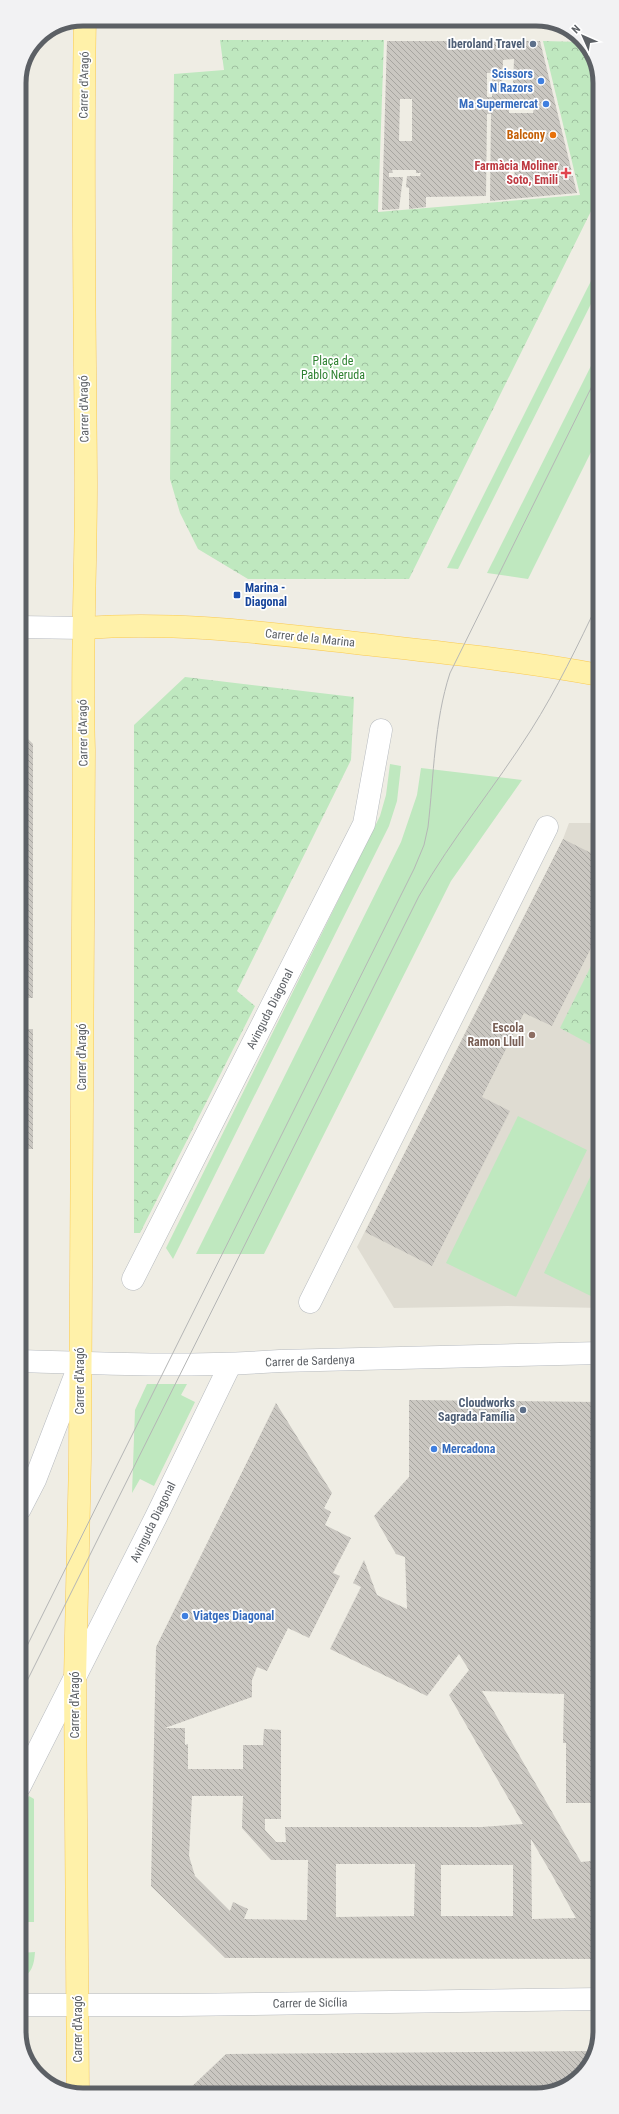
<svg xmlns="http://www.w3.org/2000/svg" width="619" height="2114" font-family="'Roboto Condensed',sans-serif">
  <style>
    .education { fill: #dfdcd2 }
    .grass { fill: #bfe8bf }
    .park { fill: url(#park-crowns) }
    .building { fill: url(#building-back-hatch); fill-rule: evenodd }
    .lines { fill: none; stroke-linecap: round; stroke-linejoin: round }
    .pedestrian-casing { stroke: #b6babf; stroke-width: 23 }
    .minor-casing { stroke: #b6babf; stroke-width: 23 }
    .tertiary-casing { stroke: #b6babf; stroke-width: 23 }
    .primary-casing { stroke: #faca52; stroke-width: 23 }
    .pedestrian { stroke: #fff; stroke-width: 22 }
    .minor { stroke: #fff; stroke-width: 22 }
    .tertiary { stroke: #fff; stroke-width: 22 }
    .primary { stroke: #fff1a9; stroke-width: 22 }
    .tram { stroke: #b5b6b6; stroke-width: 1 }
    .service-dot { fill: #5c6f8a; stroke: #fff; stroke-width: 1.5 }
    .shop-dot { fill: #3f7fe0; stroke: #fff; stroke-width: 1.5 }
    .food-dot { fill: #e8710a; stroke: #fff; stroke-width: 1.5 }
    .health-dot { fill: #e0444e; stroke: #fff; stroke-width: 1.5 }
    .transit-dot { fill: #1a4fb4; stroke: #fff; stroke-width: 1.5 }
    .education-dot { fill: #8d6e63; stroke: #fff; stroke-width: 1.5 }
    .labels { text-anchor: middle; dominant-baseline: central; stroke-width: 3.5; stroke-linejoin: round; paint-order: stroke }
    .service-label { font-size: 12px; font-weight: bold; fill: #4e5e75; stroke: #fff; text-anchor: end }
    .shop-label { font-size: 12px; font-weight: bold; fill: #366cbe; stroke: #fff; text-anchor: end }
    .street-label { font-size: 12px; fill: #5c6065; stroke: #fff }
    .food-label { font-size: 12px; font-weight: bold; fill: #c56008; stroke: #fff; text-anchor: end }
    .health-label { font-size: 12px; font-weight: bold; fill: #be3a42; stroke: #fff; text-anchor: end }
    .park-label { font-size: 12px; fill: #2f8232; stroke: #fff }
    .transit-label { font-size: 12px; font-weight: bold; fill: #164399; stroke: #fff; text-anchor: start }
    .education-label { font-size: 12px; font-weight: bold; fill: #785e54; stroke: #fff; text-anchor: end }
    .rim { fill: none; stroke: #5c6065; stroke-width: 5 }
  </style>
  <defs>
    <pattern id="park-crowns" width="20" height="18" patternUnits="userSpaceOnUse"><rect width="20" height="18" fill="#bfe8bf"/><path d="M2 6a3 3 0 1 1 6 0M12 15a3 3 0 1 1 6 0" fill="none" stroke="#9ebf9f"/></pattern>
    <pattern id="building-back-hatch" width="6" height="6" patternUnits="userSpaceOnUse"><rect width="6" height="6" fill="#cac7c1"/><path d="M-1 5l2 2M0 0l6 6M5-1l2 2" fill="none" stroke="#a7a5a0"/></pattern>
  </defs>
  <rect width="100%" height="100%" fill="#efede4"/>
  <path class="education" d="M569,823h30l1,485 -92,-2 -114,2 -37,-61 206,-408z"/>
  <g class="grass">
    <path d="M599,265v23l-141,281 -11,-1z"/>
    <path d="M599,350v86l-71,143 -41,-6z"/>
    <path d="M390,764l11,2 -4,35 -8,25 -216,433 -7,-11 214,-432 6,-21z"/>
    <path d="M421,768l101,12 -71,101 -187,373h-68l205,-412 16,-47z"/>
    <path d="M518,1116l69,34 -71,147 -70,-34z"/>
    <path d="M597,1163l2,1v136l-55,-27z"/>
    <path d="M147,1384h40l-6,11 14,7 -41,84 -14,-7 -8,14 3,-83z"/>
    <path d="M23,1534v25l-3,6v-26z"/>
    <path d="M27,1594l-2,151 -5,10v-147z"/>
    <path d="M29,1796l5,3v123h-14v-111z"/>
    <path d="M35,1952c-1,13 -3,21 -15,28v-27z"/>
  </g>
  <g class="park">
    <path d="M220,40h164l-6,172 202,-17 -37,-154 39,1 17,28v125l-190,384h-161l-50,-30 -18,-36 -10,-34 4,-405 50,-4z"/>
    <path d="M185,677l169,20 -3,63 -114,231 18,15 -115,227h-6v-508z"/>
    <path d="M599,950v99l-39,-21z"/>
  </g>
  <g class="building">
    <path d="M387,41h153l37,152 -87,8 1,-87h-4l-1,82 -60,1v10l-17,2v-21l-3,-1 1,-11h13l1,-3h-5v-3h-24l1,3h-4v4h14l-4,32 -17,1zM514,59l-1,26h-11l1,-25zM487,73h5v24h-5zM400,99h12v42h-13zM534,107l-1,6h-24v-5zM509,165h6l-1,18 -6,1z"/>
    <path d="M19,730l14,14v254h-13z"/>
    <path d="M563,839l36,18v75l-47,94 -28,-13 -42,84 28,14 -78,155 -67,-34z"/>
    <rect x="20" y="1029" width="13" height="120"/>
    <path d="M409,1400l191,2v557l-375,-1 -74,-72 5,-239 120,-244 56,90 -8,15 7,4 -6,13 26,13 -18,35 7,3 -31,62 -21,-10 -21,43 -10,-4 -5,13v17l-87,31h20v17l3,-1v25h55v-24h20l1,-16 17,1v89h-16v11l11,12h10l-1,-15h197l41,-3 -74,-129 20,-25 -10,-16 -32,42 -97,-47 31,-62 -8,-4 11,-23 13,35 30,14 -2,-52 -9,-3 -22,-38 35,-39zM482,1691l82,3 -1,49h3v60h26l-1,58 -10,1zM192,1796h51l-1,32 29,32h37l-1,60 -63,-1 4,-10 -15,-7 -3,9 -35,-35 -6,-20zM531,1839l20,34 25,45 -44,1zM336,1864h79l-1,52 -78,1zM441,1865h72v51h-72z"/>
    <path d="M593,2051l-9,22 -35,21 -366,1 43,-41z"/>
  </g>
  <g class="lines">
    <defs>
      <g id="pedestrian">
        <path d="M133,1279l231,-455 17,-94"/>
        <path d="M310,1302l237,-475"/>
      </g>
      <g id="minor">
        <path d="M19,627l65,1"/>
        <path d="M20,1786l136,-269 74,-152"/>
        <path d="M20,2005h159l421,-6"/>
      </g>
      <g id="tertiary">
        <path d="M20,1361c87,3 173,6 260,0l320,-8"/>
        <path d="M20,1509l15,-29 45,-117"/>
      </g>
      <g id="primary">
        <path d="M84,628c91,-7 182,5 272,15 81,9 163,17 243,32"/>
        <path d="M78,2095l-3,-416 5,-220 4,-709c-3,-89 2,-178 2,-268 -1,-154 -4,-309 -1,-463"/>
      </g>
    </defs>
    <use href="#pedestrian" class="pedestrian-casing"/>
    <use href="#minor" class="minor-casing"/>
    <use href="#tertiary" class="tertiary-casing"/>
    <use href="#primary" class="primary-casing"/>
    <use href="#pedestrian" class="pedestrian"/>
    <use href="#minor" class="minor"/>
    <use href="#tertiary" class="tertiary"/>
    <use href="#primary" class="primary"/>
    <g class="tram">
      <path d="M20,1660l394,-791 10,-24 4,-18c6,-52 6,-105 22,-154l149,-301"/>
      <path d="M20,1695l399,-799c33,-58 76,-109 112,-166 26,-41 47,-85 68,-129"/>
    </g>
  </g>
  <g class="service-dot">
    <circle cx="533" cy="44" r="4"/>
    <circle cx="523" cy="1410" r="4"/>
  </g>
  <g class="shop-dot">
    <circle cx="541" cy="81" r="4"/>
    <circle cx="546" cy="104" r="4"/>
    <circle cx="434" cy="1449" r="4"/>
    <circle cx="185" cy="1616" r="4"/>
  </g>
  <circle class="food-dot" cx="553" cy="135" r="4"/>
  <path class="health-dot" d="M564 167h4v4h4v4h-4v4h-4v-4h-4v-4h4z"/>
  <rect class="transit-dot" x="233" y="591" width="8" height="8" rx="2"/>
  <circle class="education-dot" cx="532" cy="1035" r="4"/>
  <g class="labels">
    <g class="service-label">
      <text x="525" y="44">Iberoland Travel</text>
      <text x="515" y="1403">Cloudworks<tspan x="515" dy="14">Sagrada Família</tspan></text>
    </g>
    <g class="shop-label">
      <text x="533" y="74">Scissors<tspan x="533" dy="14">N Razors</tspan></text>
      <text x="538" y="104">Ma Supermercat</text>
      <text x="442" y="1449" text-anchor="start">Mercadona</text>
      <text x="193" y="1616" text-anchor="start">Viatges Diagonal</text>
    </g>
    <g class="street-label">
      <text transform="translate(84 85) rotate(-89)">Carrer d'Aragó</text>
      <text transform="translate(84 409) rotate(-91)">Carrer d'Aragó</text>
      <text transform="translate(310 638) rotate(6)">Carrer de la Marina</text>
      <text transform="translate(83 733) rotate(-91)">Carrer d'Aragó</text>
      <text transform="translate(270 1009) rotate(-63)">Avinguda Diagonal</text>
      <text transform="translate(82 1057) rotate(-90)">Carrer d'Aragó</text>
      <text transform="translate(310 1361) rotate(-2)">Carrer de Sardenya</text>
      <text transform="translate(80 1381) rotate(-90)">Carrer d'Aragó</text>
      <text transform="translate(153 1522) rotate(-64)">Avinguda Diagonal</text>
      <text transform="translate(75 1705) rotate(-90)">Carrer d'Aragó</text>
      <text transform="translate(310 2003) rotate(-1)">Carrer de Sicília</text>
      <text transform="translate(78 2029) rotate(-90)">Carrer d'Aragó</text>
    </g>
    <g class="food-label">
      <text x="545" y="135">Balcony</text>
    </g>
    <g class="health-label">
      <text x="558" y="166">Farmàcia Moliner<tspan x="558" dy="14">Soto, Emili</tspan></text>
    </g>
    <g class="park-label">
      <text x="333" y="361">Plaça de<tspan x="333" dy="14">Pablo Neruda</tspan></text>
    </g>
    <g class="transit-label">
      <text x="245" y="588">Marina -<tspan x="245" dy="14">Diagonal</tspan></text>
    </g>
    <g class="education-label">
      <text x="524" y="1028">Escola<tspan x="524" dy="14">Ramon Llull</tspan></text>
    </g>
  </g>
  <path d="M0 0H619V2114H0ZM83 26H536A57 57 0 0 1 593 83V2031A57 57 0 0 1 536 2088H83A57 57 0 0 1 26 2031V83A57 57 0 0 1 83 26Z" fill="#f2f2f3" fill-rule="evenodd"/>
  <path class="rim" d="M83 26H536A57 57 0 0 1 593 83V2031A57 57 0 0 1 536 2088H83A57 57 0 0 1 26 2031V83A57 57 0 0 1 83 26Z"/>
  <g transform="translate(583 36) rotate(315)" stroke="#ffffff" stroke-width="3" paint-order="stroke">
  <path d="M0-3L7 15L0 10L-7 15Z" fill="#5c6065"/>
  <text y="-6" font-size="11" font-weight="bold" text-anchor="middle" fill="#5c6065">N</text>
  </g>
</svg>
